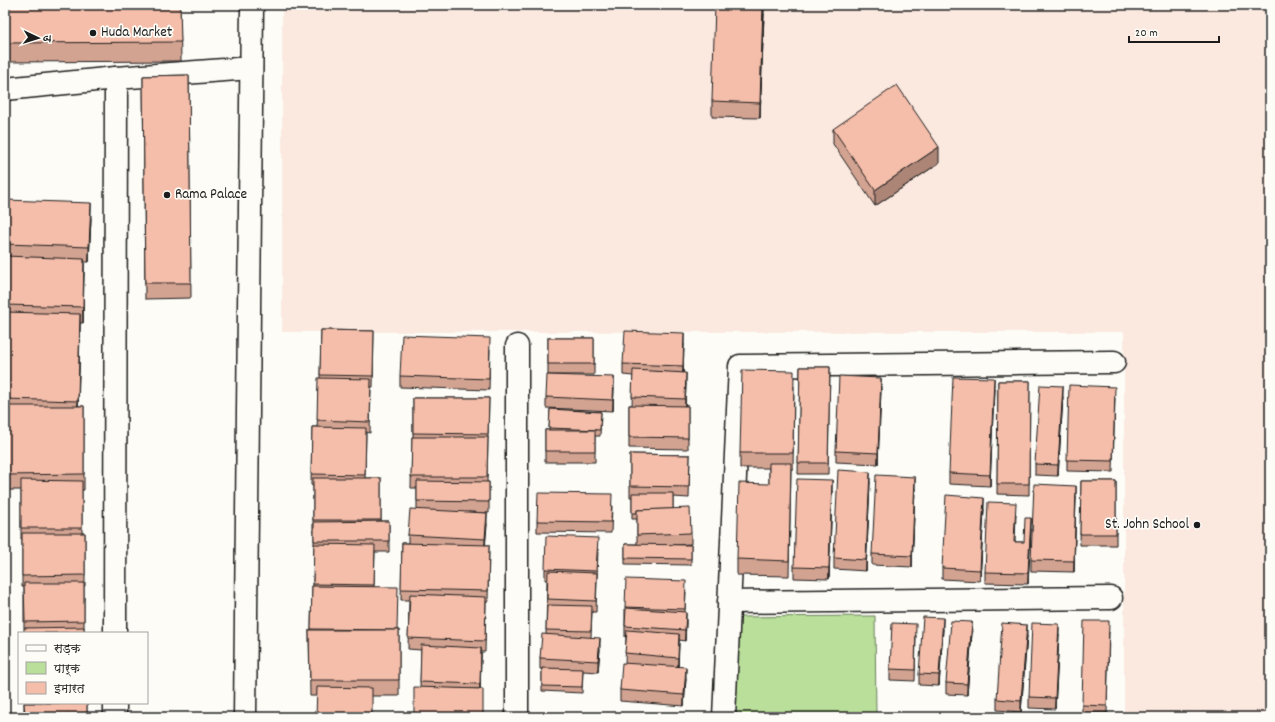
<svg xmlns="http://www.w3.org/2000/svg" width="1275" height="722" font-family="Dekko,'Playpen Sans Deva',sans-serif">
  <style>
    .built { fill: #fbe9e0 }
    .green { fill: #b9df9a; stroke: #6a7e5b }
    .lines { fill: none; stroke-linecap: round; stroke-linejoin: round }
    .street-casing { stroke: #1c1c1c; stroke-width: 25 }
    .street { stroke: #fdfcf7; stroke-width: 22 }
    .wall { fill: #d3a392; stroke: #1c1c1c }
    .shaded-wall { fill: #ac8577; stroke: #1c1c1c }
    .building { fill: #f5beaa; stroke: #1c1c1c }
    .poi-dot { fill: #1c1c1c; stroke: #fdfcf7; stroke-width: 1.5 }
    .labels { text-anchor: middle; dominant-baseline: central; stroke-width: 3.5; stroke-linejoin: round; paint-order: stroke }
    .poi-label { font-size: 15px; fill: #1c1c1c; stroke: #fdfcf7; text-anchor: start }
  </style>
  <rect width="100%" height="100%" fill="#fdfcf7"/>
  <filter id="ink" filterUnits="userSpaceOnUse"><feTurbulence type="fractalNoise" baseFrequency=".025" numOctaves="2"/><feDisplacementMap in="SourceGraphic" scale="8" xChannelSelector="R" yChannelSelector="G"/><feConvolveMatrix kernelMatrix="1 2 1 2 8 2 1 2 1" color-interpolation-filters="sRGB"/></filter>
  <g filter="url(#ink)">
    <path class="built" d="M282,5h988v712h-146v-385h-842z"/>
    <path class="green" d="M875,616l1,101h-142l-1,-100z"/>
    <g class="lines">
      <defs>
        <g id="street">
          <path d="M5,89l111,-11 135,-10"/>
          <path d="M729,602l382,-4"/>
          <path d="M115,633l1,-555"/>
          <path d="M115,717v-14"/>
          <path d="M245,717l7,-712"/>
          <path d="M517,717v-371"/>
          <path d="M724,717l16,-351 374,-4"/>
        </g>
      </defs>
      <use href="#street" class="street-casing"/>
      <use href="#street" class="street"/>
    </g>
    <g class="wall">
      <path d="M5,5h175l1,56 -176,1z"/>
      <path d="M764,14l-4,104 -48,-1v-16z"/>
      <path d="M189,75l2,223 -46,1 -2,-223z"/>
      <path d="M833,129l106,34 -64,43 -42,-62z"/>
      <path d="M5,200l86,18 -2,44h-5l-1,61h-3l-2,83h6v84h-2v43h3v53h-1v47l-60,-5v-41h-2v-48h-1v-49h-16z"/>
      <path d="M321,330l53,1 -1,56h-2l-1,46 -4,-1 -1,46h16v43h8v31h-14l-1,35 23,43h2v66h-89l-1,-66h2l1,-44h1l1,-42v-13h-1v-45l-2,-1 1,-58h5l3,-49z"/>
      <rect x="548" y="338" width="46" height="37"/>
      <path d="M684,344l-1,29 3,11 -1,22h3v43l-59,-1v-43h3l1,-29 -10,-1v-11z"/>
      <path d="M490,349l-1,41 -89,-3v-11z"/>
      <path d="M800,367h30l-2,107h-30z"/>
      <path d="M998,381h32l-1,114 -32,-1z"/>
      <path d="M794,386l-1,83h-2l-2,107 -52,-1v-16l32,-75v-16h-29v-15z"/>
      <path d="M614,388l-1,23 -67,-3v-11z"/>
      <path d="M881,389l-3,75 -42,-2v-11z"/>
      <path d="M994,389l-4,97 -41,-2v-11z"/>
      <path d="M1063,397l-5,79 -23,-1v-11z"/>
      <path d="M413,398h76l-2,84h2v31l-21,-1 19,12 -2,21h4l-1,57h-2l-1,50h-4l-1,37 -60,-1 1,-38 -13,-1 1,-49h-8l1,-57h6v-8l9,-25v-22h-6l1,-51h1z"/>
      <path d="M1115,398l-2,74 -46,-1v-11z"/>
      <path d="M550,409l51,3 -1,24h-5v26h-50v-32h4z"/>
      <path d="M630,454l60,1 -1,43 -16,-1v12l18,24v11l-18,1h18v20l-66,-1v-20h12v-25h-5v-22h-2z"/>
      <path d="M1081,481h35v64h-36z"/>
      <path d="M870,482l-4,89 -32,-2v-11z"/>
      <path d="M915,488l-3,79 -40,-2v-11z"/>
      <path d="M832,491l-3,88 -35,-1v-11z"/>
      <path d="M1076,496l-2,76 -43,-1v-11z"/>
      <path d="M612,505l-1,28 -74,-1v-11z"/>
      <path d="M984,509l-4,72 -38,-2v-11z"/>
      <path d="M1016,514l-1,28h9l7,-13 -3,55 -43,-1v-11z"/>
      <path d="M598,549l-2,63h-4l-1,25 9,12 -2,23 -15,-1 -1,22 -40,-2v-22h-2v-11l6,-24 1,-54h-2v-11z"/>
      <path d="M686,592l-1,20 1,11 -1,18 -6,-1 -1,27 8,11 -2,28 -64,-5v-11l5,-27 1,-26h-1v-30z"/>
      <path d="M943,629l-4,57 -20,-1v-11z"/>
      <path d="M1109,632l-2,81 -25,3v-11z"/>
      <path d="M972,633l-5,62 -21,-1v-11z"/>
      <path d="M916,635l-1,46 -25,-1v-11z"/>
      <path d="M1059,635l-4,74 -26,-1v-11z"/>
      <path d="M1027,636l-6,76 -24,-2v-11z"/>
      <rect x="24" y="703" width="63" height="14"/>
    </g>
    <g class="shaded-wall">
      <path d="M764,5v9l-4,104v-15z"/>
      <path d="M939,147v16l-64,43v-16z"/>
      <path d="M91,203v15l-2,44v-15z"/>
      <path d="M84,259v15l-1,49v-16z"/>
      <path d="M80,314v16l-2,87v-16z"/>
      <path d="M684,333v11l-1,33v-11z"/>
      <path d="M686,373v11l-1,26v-11z"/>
      <path d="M614,377v11l-1,23v-11z"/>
      <path d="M881,378v11l-3,75v-11z"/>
      <path d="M994,378v11l-4,97v-11z"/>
      <path d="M1063,386v11l-5,79v-11z"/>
      <path d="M870,472v10l-4,89v-11z"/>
      <path d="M915,477v11l-3,79v-11z"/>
      <path d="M832,480v11l-3,88v-11z"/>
      <path d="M1076,486v10l-2,76v-11z"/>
      <path d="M984,498v11l-4,72v-11z"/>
      <path d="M487,513v11l-2,26v-11z"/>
      <path d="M1031,518v11l-3,55v-11z"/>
      <path d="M686,612v11l-1,18v-11z"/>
      <path d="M943,618v11l-4,57v-11z"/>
      <path d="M972,622v11l-5,62v-11z"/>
      <path d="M1059,624v11l-4,74v-11z"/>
      <path d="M1027,625v11l-6,76v-11z"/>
      <path d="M679,634v11l-1,24v-11z"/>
      <path d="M600,638v11l-2,23v-11z"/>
      <path d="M481,648v11l-1,36v-11z"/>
      <path d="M686,667v11l-2,28v-11z"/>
    </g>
    <g class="building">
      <path d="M5,5h175l1,37 -176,1z"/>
      <path d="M715,5h48l-3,98 -48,-2z"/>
      <path d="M189,75l2,208h-46l-2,-207z"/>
      <path d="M897,85l42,62 -64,43 -42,-61z"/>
      <path d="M5,200l86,3 -2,44 -84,-3z"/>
      <path d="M5,256l79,3 -1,48 -78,-2z"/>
      <path d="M5,312l75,2 -2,87 -73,-2z"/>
      <path d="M321,330l53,1 -1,45 -53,-1z"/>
      <path d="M625,331l59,2 -1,33 -60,-2z"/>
      <path d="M402,335l88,3 -1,41 -89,-3z"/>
      <rect x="548" y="338" width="46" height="26"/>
      <path d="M800,367h30l-2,96h-30z"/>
      <path d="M633,370l53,3 -1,26 -53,-2z"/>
      <path d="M742,370l52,1 -1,82h-53z"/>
      <path d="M547,375l67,2 -1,23 -67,-3z"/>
      <path d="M839,376l42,2 -3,75 -42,-2z"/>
      <path d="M953,377l41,1 -4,97 -41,-2z"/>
      <path d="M318,378l53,1 -1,43 -53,-2z"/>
      <path d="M998,381h32l-1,103h-32z"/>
      <path d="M1040,385l23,1 -5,79 -23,-1z"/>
      <path d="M1069,385l46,2 -2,74 -46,-1z"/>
      <path d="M413,398h76l-1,36 -75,-1z"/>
      <path d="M629,405l59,1v32l-59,-1z"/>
      <path d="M5,406h79v68l-79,1z"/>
      <path d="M550,409l51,3 -1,18 -51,-2z"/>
      <path d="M312,427l54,1 -1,47 -54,-1z"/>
      <rect x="545" y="430" width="50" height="21"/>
      <path d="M412,437h76l-1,40h-76z"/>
      <path d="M630,454l60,1 -1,32 -59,-1z"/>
      <path d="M769,463h22l-2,98 -52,-2 2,-76 30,1z"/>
      <path d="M838,470l32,2 -4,88 -32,-2z"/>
      <path d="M876,475l39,2 -3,79 -40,-2z"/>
      <rect x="313" y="478" width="68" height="42"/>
      <path d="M797,479l35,1 -3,88 -35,-1z"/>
      <path d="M21,480l61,1v47h-61z"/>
      <path d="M417,481l72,1v20l-72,-1z"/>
      <path d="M1081,481h35v53h-36z"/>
      <path d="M1034,484l42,2 -2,75 -43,-1z"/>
      <path d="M538,493l74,1 -1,28 -74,-1z"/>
      <path d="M632,493h41v16l-36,1v3h-5z"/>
      <path d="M946,495l38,3 -4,72 -38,-2z"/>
      <path d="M988,502l28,1 -2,39h10l1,-24h6l-3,55 -43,-1z"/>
      <path d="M690,508l1,25 -54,2v-25z"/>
      <path d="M410,509l77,4 -2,26 -77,-4z"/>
      <path d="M389,521v20h-75v-19z"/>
      <path d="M22,533h63v42l-63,1z"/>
      <path d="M546,536l52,2 -2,33 -51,-2z"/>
      <path d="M402,543l87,2 -1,46 -87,-2z"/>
      <path d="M314,544l61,1 -1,40 -61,-1z"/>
      <path d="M625,544l66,1v14l-66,-1z"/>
      <path d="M548,571l49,2 -1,28 -49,-2z"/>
      <path d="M626,579l60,2 -1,28 -60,-2z"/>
      <path d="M24,583h60v38l-59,1z"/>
      <path d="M312,586l86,1 -1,43 -86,-1z"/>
      <path d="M410,594l76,3 -1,44 -77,-3z"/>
      <path d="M547,605l45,1 -1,25 -45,-1z"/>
      <path d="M626,608l60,4 -1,18 -60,-4z"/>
      <path d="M923,617l20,1 -4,57 -20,-1z"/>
      <path d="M951,621l21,1 -5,62 -21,-1z"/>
      <path d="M1084,621h25l-2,85 -25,-1z"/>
      <path d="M892,623l24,1 -1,46 -25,-1z"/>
      <path d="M1002,623l25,2 -6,76 -24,-2z"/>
      <path d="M1032,623l27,1 -4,74 -26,-1z"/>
      <path d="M84,627v6h-60v-5z"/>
      <path d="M309,630h90v50h-89z"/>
      <path d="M627,630l52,4 -1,24 -53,-5z"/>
      <path d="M542,634l58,4 -2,23 -58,-3z"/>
      <path d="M421,645l60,3 -1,36 -60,-2z"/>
      <path d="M622,663l64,4 -2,28 -64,-5z"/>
      <path d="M542,668l41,1 -1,18 -40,-1z"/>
      <path d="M317,687l55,1v29h-56z"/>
      <path d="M414,687l69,2v28h-69z"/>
      <path d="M24,703h63v11l-62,1z"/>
      <rect x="1083" y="713" width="25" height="4"/>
    </g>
  </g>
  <g class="poi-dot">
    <circle cx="93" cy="33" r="4"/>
    <circle cx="167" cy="195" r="4"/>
    <circle cx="1197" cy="525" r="4"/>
  </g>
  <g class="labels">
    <g class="poi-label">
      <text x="101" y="33">Huda Market</text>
      <text x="175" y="195">Rama Palace</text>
      <text x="1189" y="525" text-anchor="end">St. John School</text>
    </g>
  </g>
  <rect width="1275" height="722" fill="none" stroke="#fdfcf7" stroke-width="20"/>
  <rect x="10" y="10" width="1255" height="702" fill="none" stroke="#1c1c1c" stroke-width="1.5" filter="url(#ink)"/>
  <rect x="18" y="632" width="130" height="72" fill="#fdfcf7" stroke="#a3a29f"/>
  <rect x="26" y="645" width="20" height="6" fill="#fdfcf7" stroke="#a3a29f"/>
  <text x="54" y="652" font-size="12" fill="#1c1c1c">सड़क</text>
  <rect x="26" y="662" width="20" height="12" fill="#b9df9a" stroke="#a3a29f"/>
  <text x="54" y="672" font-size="12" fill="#1c1c1c">पार्क</text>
  <rect x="26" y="682" width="20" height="12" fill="#f5beaa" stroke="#a3a29f"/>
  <text x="54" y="692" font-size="12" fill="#1c1c1c">इमारत</text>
  <g transform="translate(38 38) rotate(94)" stroke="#fdfcf7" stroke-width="3" paint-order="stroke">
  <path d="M0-3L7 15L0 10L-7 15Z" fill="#1c1c1c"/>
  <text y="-6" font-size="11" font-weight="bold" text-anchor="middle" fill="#1c1c1c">उ</text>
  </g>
  <path d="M1129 36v6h90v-6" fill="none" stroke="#1c1c1c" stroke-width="2"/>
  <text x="1135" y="36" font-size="12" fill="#1c1c1c" stroke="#fdfcf7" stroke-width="3" paint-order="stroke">20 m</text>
</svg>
